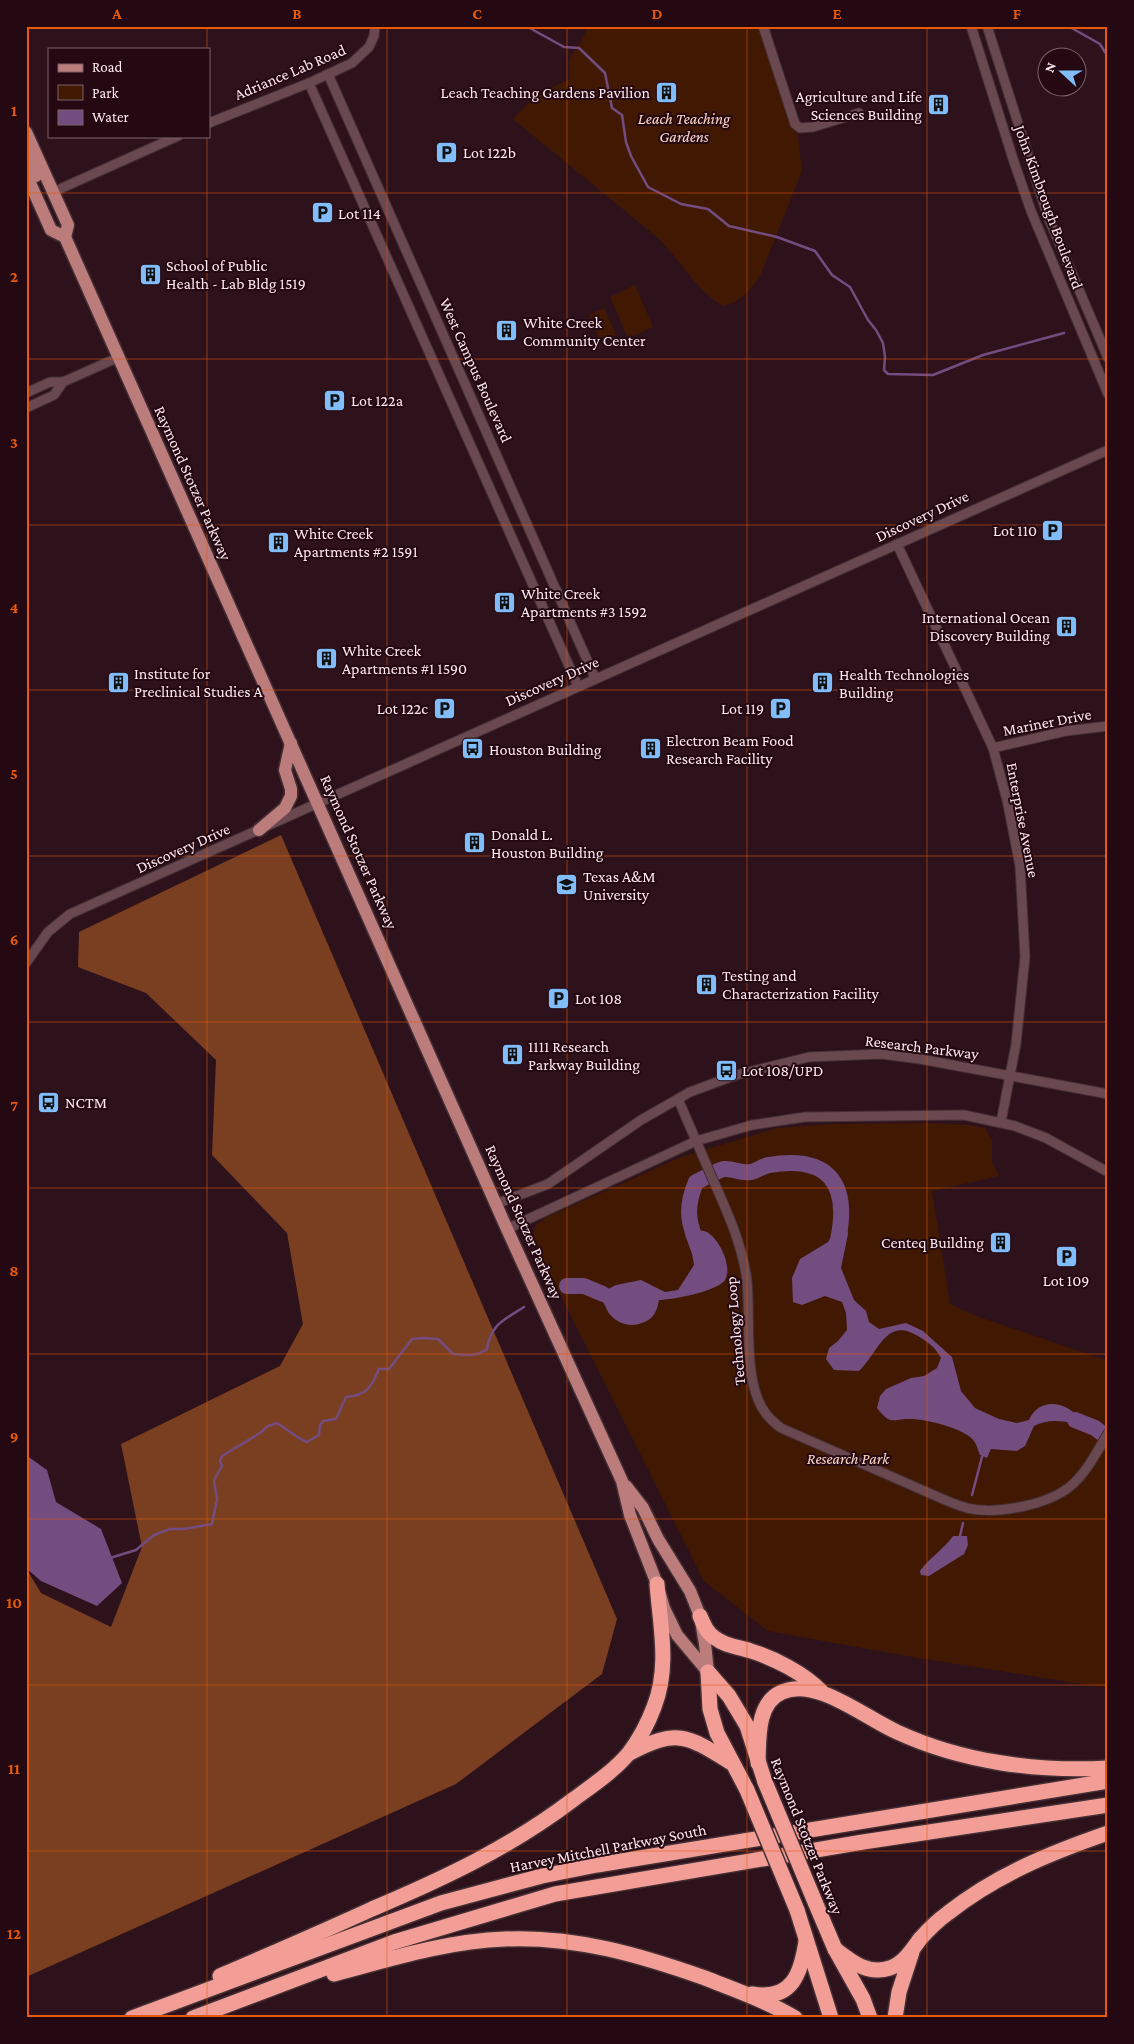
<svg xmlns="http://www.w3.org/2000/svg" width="1134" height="2044" font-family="'Crimson Pro',serif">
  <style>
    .green { fill: #411903 }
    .forest { fill: #7a3f20 }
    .water { fill: #734c80 }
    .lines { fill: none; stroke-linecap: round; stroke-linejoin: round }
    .stream { stroke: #734c80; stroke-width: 2.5 }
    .river { stroke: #734c80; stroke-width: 16 }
    .street-casing { stroke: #442f34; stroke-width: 11 }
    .primary-casing { stroke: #442f34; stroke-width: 15 }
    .highway-casing { stroke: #442f34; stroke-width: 18 }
    .street { stroke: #694850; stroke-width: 9 }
    .primary { stroke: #bb7c7b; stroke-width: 12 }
    .highway { stroke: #f29e97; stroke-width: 15 }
    .highway-bridge-casing { stroke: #442f34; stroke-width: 18; stroke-linecap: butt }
    .highway-bridge { stroke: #f29e97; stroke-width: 15 }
    .grid { fill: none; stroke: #e8590c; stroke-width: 1; stroke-opacity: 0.55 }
    .labels { text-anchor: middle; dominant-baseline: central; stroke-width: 4; stroke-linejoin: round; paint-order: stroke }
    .street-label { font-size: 16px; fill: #fee9ee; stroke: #240912 }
    .poi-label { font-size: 16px; fill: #fee9ee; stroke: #240912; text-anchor: start }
    .park-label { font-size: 16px; font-style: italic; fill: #fdd7c5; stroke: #240912 }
    .neatline { fill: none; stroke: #e8590c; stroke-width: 2 }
    .grid-label { font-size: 16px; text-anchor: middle; font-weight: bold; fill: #e8590c }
  </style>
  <rect width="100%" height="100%" fill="#2e121b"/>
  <g class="green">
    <path d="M588,26h171l29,94 9,8 5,43 -42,105c-10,15 -20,26 -37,30 -28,-16 -42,-46 -65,-68l-145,-119c18,-20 32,-29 57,-40l-1,-19 13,-20z"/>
    <path d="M635,285l18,42 -25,11 -18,-41z"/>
    <path d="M604,308l12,27 -15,7 -12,-27z"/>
    <path d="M926,1123l44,2 15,3 7,12v22l7,14 -67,15 18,113 29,13 129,44v327l-190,-30 -150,-27 -64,-50 -171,-341 2,-14 10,-8 136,-61 96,-29 56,-4z"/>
  </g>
  <path class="forest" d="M281,835l336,784 -15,55 -146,110 -430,193v-409l15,25 70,34 31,-80 -21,-103 159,-78 23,-42 -16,-91 -75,-78 4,-95 -70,-67 -68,-26 1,-35z"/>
  <g class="water">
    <path d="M842,1220l4,3 2,11 -7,34 13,32 12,11 3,11 10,7 27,-6 17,8 29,26 9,34 14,17 24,11 18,4 12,-3c6,-15 22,-20 36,-13 5,2 9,6 14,9 6,3 13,5 19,7l-4,8c-18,-8 -41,-15 -60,-5l-9,20 -8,5 -26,-2 -4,9 -7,-3c-2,-4 -3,-10 -6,-14 -8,-12 -48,-22 -63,-22 -19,-1 -19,8 -34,-11l3,-12 6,-7 25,-11 13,-2 13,-8 4,-10c-6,-11 -13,-16 -23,-22 -32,-20 -39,16 -59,35l-25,-1 -8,-11 3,-11 9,-7 9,-11 -1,-17 -4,-11 -17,-6 -23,9 -9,-3 -1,-24 8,-19 28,-17z"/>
    <path d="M695,1230c4,1 8,0 12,2 12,7 26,34 18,48 -7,11 -53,20 -66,20 -2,11 -5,19 -17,23 -13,5 -26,0 -34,-11 -2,-4 -3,-8 -6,-11 -4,-5 -11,-7 -17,-9l-1,-6 6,-1 16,5 10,-5 25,-5 24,12 13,-2 16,-25 -5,-29z"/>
    <path d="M26,1455l21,15 9,32 45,27 21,54 -25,23 -56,-25 -15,-13z"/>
    <path d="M953,1536h14l1,9 -4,9 -35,22 -8,-1 -1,-4c10,-14 24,-22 33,-35z"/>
  </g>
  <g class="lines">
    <g class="stream">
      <path d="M526,26l38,21 15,1 26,25 7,35 10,7 4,27 5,14 17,31 33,17 27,5 21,17 48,11 38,14 17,24 18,12 18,33 8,10 7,13 2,14 -1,13 4,4 45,1 50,-20 81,-22"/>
      <path d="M1068,26l32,18 8,13"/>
      <path d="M972,1495l11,-42"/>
      <path d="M960,1536l3,-13"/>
      <path d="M110,1558l26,-8 18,-15 16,-6h14l28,-5 5,-25 -3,-19 8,-14 -2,-5 2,-5 38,-23 8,-7 9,-3 25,17 5,2 12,-7 1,-10 3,-4 13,-2 10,-22c22,-2 25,-10 33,-28h10l23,-30 12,-1 14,1 15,15c12,1 24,3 34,-5 4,-25 17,-29 37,-42"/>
    </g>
    <g class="river">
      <path d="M700,1252c-11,-27 -16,-42 -4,-70 8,-3 19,-11 28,-13 9,-1 18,5 27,3 6,-1 11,-6 18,-7 59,-10 81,18 69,75"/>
      <path d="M567,1286h17l19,8"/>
      <path d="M1075,1420l20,8 13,10"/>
    </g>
    <defs>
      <g id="street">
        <path d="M763,26l32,98 5,4 13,-1 46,-14"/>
        <path d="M971,26l43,136 17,49 77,183"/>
        <path d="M987,26l61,191 60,141"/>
        <path d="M328,74l267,604"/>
        <path d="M309,83l269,603"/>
        <path d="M209,123l100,-40 43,-20 17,-16 5,-11 1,-10"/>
        <path d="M53,192l125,-56"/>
        <path d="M26,393l24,-11h13l54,-24"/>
        <path d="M26,408l28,-13 9,-13"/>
        <path d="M897,544l96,204 14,52 13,66 5,91 -9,87 -15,78"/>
        <path d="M540,599l17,-8"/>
        <path d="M993,748l73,-17 42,-5"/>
        <path d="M26,963l22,-31 22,-18 1038,-464"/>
        <path d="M678,1099c11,25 21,49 32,74 15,34 32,69 37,108 4,37 -5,104 20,134 4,5 9,9 14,13l164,72c7,3 15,6 22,8 30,7 83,-3 106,-24 15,-14 25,-34 35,-51"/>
        <path d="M496,1204l52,-20 93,-64 49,-28 46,-17 73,-18 72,-3 39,5 188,35"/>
        <path d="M507,1229l189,-88 56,-16 53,-8 159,-2 51,11 31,12 62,34"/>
      </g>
      <g id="primary">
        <path d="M26,132l42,93 -3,12"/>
        <path d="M26,159l4,2 6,15"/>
        <path d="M26,174l25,56 14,7 442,992 115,252 8,34 27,69 7,24 13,27 31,37"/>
        <path d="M259,830l26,-22 6,-12v-7l-6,-19 6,-27"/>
        <path d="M626,1486l17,22 15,31 32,52 10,25 5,28 3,28"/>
      </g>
      <g id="highway">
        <path d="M700,1616c4,9 7,17 15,22 10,8 24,9 36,13 25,8 52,22 70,40"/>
        <path d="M708,1672l2,37 7,24 30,57"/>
        <path d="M708,1672l21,24 18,30 18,56"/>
        <path d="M630,1753c47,-25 58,-17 100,9"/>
        <path d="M758,1763c1,-23 -2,-60 24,-71 35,-15 83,26 115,40 65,30 140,40 211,36"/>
        <path d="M815,1902l20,47 28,50 7,19"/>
        <path d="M797,1910l34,108"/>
        <path d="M835,1949c17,13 32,26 55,19 14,-5 22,-18 30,-29 8,-9 17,-18 28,-26 48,-38 102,-60 160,-80"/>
        <path d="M334,1974c56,-15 113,-33 171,-35 70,-3 135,16 200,39 30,12 62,23 90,40"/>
        <path d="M220,1976c51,-22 102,-44 152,-67 73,-31 139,-62 202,-110 19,-14 40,-28 55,-46 10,-13 19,-30 25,-46 16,-40 6,-82 3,-123"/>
        <path d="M752,1994c40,7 49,-20 54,-53"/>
        <path d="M132,2018l309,-115 101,-27 55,-11 511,-84"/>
        <path d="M193,2018l201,-76 161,-48 308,-52 245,-37"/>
        <path d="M895,2018l4,-26 13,-40"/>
      </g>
    </defs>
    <use href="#street" class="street-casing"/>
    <use href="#primary" class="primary-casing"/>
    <use href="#highway" class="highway-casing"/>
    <use href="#street" class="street"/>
    <use href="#primary" class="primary"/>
    <use href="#highway" class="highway"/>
    <defs>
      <g id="highway-bridge">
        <path d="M765,1782l50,120"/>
        <path d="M747,1790l50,120"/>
      </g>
    </defs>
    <use href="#highway-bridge" class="highway-bridge-casing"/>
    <use href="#highway-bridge" class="highway-bridge"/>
  </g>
  <path class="grid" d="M207,26v23M387,26v1992M567,26v1992M747,26v1992M927,26v1992M207,136v1882M26,193h1082M26,359h1082M26,525h1082M26,690h1082M26,856h1082M26,1022h1082M26,1188h1082M26,1354h1082M26,1519h1082M26,1685h1082M26,1851h1082"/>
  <defs>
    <symbol id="building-square" viewBox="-11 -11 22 22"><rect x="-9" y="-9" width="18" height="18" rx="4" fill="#80bdfa" stroke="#240912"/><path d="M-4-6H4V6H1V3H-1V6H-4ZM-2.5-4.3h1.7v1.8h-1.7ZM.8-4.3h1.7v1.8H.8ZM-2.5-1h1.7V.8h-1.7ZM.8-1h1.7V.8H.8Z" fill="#111"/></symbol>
    <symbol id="parking-square" viewBox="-11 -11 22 22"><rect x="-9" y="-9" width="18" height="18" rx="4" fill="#80bdfa" stroke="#240912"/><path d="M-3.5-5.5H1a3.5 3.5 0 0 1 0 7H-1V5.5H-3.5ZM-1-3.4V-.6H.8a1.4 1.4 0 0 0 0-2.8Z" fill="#111"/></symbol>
    <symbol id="bus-square" viewBox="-11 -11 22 22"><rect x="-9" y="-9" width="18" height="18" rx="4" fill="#80bdfa" stroke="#240912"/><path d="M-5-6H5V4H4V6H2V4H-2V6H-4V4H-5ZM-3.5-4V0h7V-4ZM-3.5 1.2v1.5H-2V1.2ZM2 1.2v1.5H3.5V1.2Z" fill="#111"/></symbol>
    <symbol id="university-square" viewBox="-11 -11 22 22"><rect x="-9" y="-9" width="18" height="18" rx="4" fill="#80bdfa" stroke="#240912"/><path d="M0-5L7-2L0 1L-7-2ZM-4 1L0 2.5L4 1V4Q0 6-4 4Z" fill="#111"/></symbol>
  </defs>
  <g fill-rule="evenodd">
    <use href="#building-square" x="654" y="80" width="25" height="25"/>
    <use href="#building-square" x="926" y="92" width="25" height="25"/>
    <use href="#parking-square" x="434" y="140" width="25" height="25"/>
    <use href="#parking-square" x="310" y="200" width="25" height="25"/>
    <use href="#building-square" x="138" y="262" width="25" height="25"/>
    <use href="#building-square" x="494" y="318" width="25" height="25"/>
    <use href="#parking-square" x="322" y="388" width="25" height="25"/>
    <use href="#parking-square" x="1040" y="518" width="25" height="25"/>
    <use href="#building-square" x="266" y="530" width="25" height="25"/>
    <use href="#building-square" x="492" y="590" width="25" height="25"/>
    <use href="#building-square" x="1054" y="614" width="25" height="25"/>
    <use href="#building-square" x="314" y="646" width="25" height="25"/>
    <use href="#building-square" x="106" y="670" width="25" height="25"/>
    <use href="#building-square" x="810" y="670" width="25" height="25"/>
    <use href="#parking-square" x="432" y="696" width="25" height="25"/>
    <use href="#parking-square" x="768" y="696" width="25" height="25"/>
    <use href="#bus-square" x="460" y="736" width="25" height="25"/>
    <use href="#building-square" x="638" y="736" width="25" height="25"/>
    <use href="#building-square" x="462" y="830" width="25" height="25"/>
    <use href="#university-square" x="554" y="872" width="25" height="25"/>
    <use href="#building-square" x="694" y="972" width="25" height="25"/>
    <use href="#parking-square" x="546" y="986" width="25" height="25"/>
    <use href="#building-square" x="500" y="1042" width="25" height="25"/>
    <use href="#bus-square" x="714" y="1058" width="25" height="25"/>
    <use href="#bus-square" x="36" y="1090" width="25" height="25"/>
    <use href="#building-square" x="988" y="1230" width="25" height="25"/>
    <use href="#parking-square" x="1054" y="1244" width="25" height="25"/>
  </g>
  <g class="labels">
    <g class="street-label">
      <text transform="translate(290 72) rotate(-23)">Adriance Lab Road</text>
      <text transform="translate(1049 207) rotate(70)">John Kimbrough Boulevard</text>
      <text transform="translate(476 370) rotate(66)">West Campus Boulevard</text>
      <text transform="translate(193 483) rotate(66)">Raymond Stotzer Parkway</text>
      <text transform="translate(922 516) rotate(-25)">Discovery Drive</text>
      <text transform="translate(552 681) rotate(-24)">Discovery Drive</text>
      <text transform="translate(1047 722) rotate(-11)">Mariner Drive</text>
      <text transform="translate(1023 820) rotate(79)">Enterprise Avenue</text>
      <text transform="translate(183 848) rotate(-24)">Discovery Drive</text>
      <text transform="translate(359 852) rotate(66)">Raymond Stotzer Parkway</text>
      <text transform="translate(922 1047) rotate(7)">Research Parkway</text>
      <text transform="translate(524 1222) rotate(66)">Raymond Stotzer Parkway</text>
      <text transform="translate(735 1331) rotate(-95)">Technology Loop</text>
      <text transform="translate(807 1836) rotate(68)">Raymond Stotzer Parkway</text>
      <text transform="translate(608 1848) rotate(-11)">Harvey Mitchell Parkway South</text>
    </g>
    <g class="poi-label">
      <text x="650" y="92" text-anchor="end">Leach Teaching Gardens Pavilion</text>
      <text x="922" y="96" text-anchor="end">Agriculture and Life<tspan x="922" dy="18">Sciences Building</tspan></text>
      <text x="463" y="152">Lot 122b</text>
      <text x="338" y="213">Lot 114</text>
      <text x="166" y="265">School of Public<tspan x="166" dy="18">Health - Lab Bldg 1519</tspan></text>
      <text x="523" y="322">White Creek<tspan x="523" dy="18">Community Center</tspan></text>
      <text x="351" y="400">Lot 122a</text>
      <text x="1037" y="530" text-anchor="end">Lot 110</text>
      <text x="294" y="533">White Creek<tspan x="294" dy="18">Apartments #2 1591</tspan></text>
      <text x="521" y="593">White Creek<tspan x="521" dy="18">Apartments #3 1592</tspan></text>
      <text x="1050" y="617" text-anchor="end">International Ocean<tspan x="1050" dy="18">Discovery Building</tspan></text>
      <text x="342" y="650">White Creek<tspan x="342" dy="18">Apartments #1 1590</tspan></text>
      <text x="134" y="673">Institute for<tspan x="134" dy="18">Preclinical Studies A</tspan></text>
      <text x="839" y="674">Health Technologies<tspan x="839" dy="18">Building</tspan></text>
      <text x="428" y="708" text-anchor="end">Lot 122c</text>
      <text x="764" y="708" text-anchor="end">Lot 119</text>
      <text x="666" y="740">Electron Beam Food<tspan x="666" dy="18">Research Facility</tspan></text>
      <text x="489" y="749">Houston Building</text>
      <text x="491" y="834">Donald L.<tspan x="491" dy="18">Houston Building</tspan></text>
      <text x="583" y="876">Texas A&amp;M<tspan x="583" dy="18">University</tspan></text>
      <text x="722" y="975">Testing and<tspan x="722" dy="18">Characterization Facility</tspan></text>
      <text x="575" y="998">Lot 108</text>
      <text x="528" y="1046">1111 Research<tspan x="528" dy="18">Parkway Building</tspan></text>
      <text x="742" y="1070">Lot 108/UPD</text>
      <text x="65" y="1102">NCTM</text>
      <text x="984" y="1242" text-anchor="end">Centeq Building</text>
      <text x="1066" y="1280" text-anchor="middle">Lot 109</text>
    </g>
    <g class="park-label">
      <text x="684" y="118">Leach Teaching<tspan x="684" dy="18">Gardens</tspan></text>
      <text x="848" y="1458">Research Park</text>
    </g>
  </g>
  <rect width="1134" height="2044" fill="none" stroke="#240912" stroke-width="55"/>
  <rect x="48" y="48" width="162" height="90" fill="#240912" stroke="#7b636a"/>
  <rect x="58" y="64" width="25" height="8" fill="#bb7c7b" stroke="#7b636a"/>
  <text x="92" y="72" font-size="15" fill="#fee9ee">Road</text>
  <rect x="58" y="85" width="25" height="15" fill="#411903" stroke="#7b636a"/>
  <text x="92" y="98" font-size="15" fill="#fee9ee">Park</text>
  <rect x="58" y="110" width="25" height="15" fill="#734c80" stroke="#7b636a"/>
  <text x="92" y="122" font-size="15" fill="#fee9ee">Water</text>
  <g transform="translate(1062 72) rotate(291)"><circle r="24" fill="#240912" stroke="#7b636a"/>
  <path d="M0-4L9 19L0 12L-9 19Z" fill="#80bdfa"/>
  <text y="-8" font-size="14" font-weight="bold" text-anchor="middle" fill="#fee9ee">N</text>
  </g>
  <rect x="28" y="28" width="1078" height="1988" class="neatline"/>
  <g class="grid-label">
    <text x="117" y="19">A</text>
    <text x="297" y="19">B</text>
    <text x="477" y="19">C</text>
    <text x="657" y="19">D</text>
    <text x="837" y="19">E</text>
    <text x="1017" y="19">F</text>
    <text x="14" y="116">1</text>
    <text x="14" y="282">2</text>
    <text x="14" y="448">3</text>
    <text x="14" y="613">4</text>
    <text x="14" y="779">5</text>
    <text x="14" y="945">6</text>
    <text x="14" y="1111">7</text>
    <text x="14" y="1276">8</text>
    <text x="14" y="1442">9</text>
    <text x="14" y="1608">10</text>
    <text x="14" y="1774">11</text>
    <text x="14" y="1939">12</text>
  </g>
</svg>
